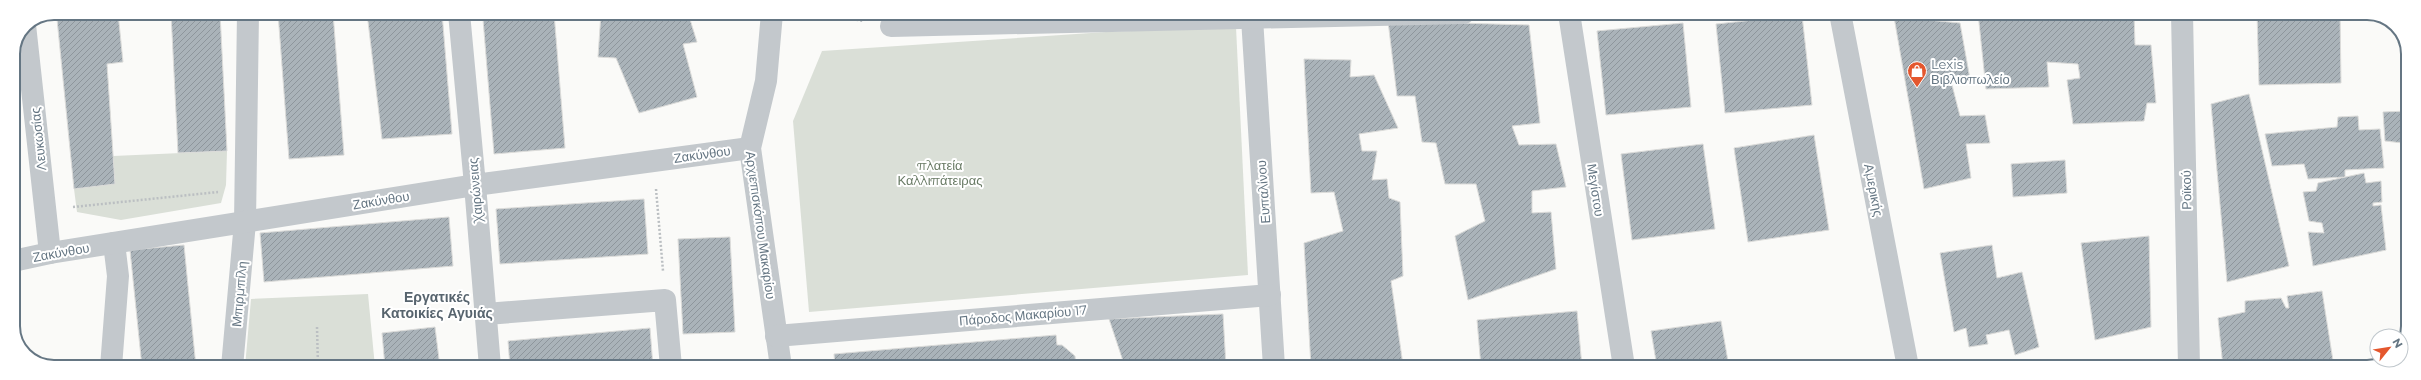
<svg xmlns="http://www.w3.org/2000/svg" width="2421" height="380" font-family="Montserrat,sans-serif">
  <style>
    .green { fill: #dadfd7 }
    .building { fill: url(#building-hatch); stroke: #dcdcda }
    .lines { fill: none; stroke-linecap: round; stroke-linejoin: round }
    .path { stroke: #bbbfc2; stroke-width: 2.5; stroke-dasharray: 2 2; stroke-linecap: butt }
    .minor { stroke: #c3c8cc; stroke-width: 22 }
    .tertiary { stroke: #c3c8cc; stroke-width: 22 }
    .labels { text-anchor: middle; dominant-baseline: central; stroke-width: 4; stroke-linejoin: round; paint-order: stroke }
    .poi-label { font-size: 13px; fill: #657683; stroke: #fff; text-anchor: start }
    .street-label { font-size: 13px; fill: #657683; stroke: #fff }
    .park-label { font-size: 13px; fill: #687a64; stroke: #fff }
    .neighbourhood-label { font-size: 14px; font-weight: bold; fill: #57646e; stroke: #fff }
    .rim { fill: none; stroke: #657683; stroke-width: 2 }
  </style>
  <defs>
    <pattern id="building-hatch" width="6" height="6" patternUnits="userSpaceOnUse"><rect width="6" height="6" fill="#aab3b9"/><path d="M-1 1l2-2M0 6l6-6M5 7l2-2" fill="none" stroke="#8e969c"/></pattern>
  </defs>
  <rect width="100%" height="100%" fill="#fafaf8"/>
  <g class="green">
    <path d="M1236,27l12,248 -439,37 -16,-191 29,-70 284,-19z"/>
    <path d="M227,151l-1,34 -5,18 -100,17 -44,-8 -3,-23 41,-6 -2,-27z"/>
    <path d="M368,294l7,73h-130l6,-68z"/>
  </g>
  <g class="building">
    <path d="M97,13h21l5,49 -16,2 8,120 -41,5 -17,-170 40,-4z"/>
    <path d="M171,13h49l7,138 -49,2z"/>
    <path d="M278,13h55l11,142 -55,4z"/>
    <path d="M367,13h75l10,121 -70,5z"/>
    <path d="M554,13l11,135 -71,6 -11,-135z"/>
    <path d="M601,13h87l9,29 -14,2 14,53 -58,16 -23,-55 -18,-1z"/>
    <path d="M1978,13h105v4l16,-1 -1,-3h36l1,32h16l5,58h-9l-3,18 -71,3 -6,-44 13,-2 -2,-14 -31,-2 2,25 -63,2z"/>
    <path d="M2257,13h83l1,70 -82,2z"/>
    <path d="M1802,15l10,90 -87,8 -9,-89z"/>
    <path d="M1894,17l66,6 10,56 -19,2 9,35 25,-1 5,28 -24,1 5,34 -47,11z"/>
    <path d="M1388,21l141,4 11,98 -28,3 7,19 37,-1 10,43 -34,4v22l19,-1 5,57 -88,31 -13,-64 30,-15 -9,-37h-31l-9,-41 -14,-1 -7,-46h-18z"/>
    <path d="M1683,23l8,84 -85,8 -9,-84z"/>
    <path d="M2399,31l6,13 -7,-1z"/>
    <path d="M1304,59l47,1 -1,17 24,-2 24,53 -39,6 3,17h15l-5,29 15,-1 2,19 11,4 3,74 -12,5 12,84 -92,2 -7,-124 39,-12 -9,-39 -23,1z"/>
    <path d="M2249,94l40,172 -62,16 -16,-178z"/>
    <path d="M2408,111v15h-5v17l-18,-2 -2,-29z"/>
    <path d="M2358,116l1,14 21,-1 4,39 -39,2v7l-37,2 -4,-15 -32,2 -7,-32 72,-7 1,-10z"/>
    <path d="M1814,135l15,95 -81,12 -14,-94z"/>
    <path d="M1703,144l12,85 -83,11 -11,-86z"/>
    <path d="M2065,160l2,33 -54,4 -2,-33z"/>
    <path d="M2364,173l2,10 15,-2 1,21 -9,1v3l8,-1 5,45 -73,16 -5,-34 16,1 -2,-10 -13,-2 -6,-29 13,-1 2,-8z"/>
    <path d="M644,199l4,55 -148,10 -4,-55z"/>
    <path d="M449,217l4,49 -189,16 -4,-49z"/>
    <path d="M2149,236l2,91 -56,13 -14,-97z"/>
    <path d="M730,237l5,95 -52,2 -5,-95z"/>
    <path d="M184,245l12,122h-54l-12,-117z"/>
    <path d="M1992,245l5,33 25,-6 17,75 -24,8 -6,-25 -23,5 2,9 -19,3 -3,-19 -12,4 -14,-79z"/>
    <path d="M2322,291l12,76h-111l-5,-49 27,-6v-11l36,-3 5,10h3l-2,-12z"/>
    <path d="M1577,311l5,56h-101l-4,-47z"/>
    <path d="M1223,314l3,53h-101l-16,-48z"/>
    <path d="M1721,321l8,46h-72l-6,-36z"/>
    <path d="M435,327l5,40h-55l-3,-34z"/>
    <path d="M650,328l3,39h-143l-2,-26z"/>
    <path d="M1056,335l1,10h5l13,11 1,11h-241l-1,-13z"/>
    <path d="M739,364v3h-32z"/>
  </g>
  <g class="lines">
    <g class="path">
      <path d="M821,13l42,8"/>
      <path d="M656,189l7,82"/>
      <path d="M73,207l145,-15"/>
      <path d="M317,327l1,40"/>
    </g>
    <g class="minor">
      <path d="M459,13l16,172 275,-37"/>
      <path d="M772,13l-6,68 -16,67 31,219"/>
      <path d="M1569,13l55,354"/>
      <path d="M2182,13l7,354"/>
      <path d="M1252,18l22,349"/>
      <path d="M891,26l573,-13"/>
      <path d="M486,314l179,-14 6,67"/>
      <path d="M776,336l494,-41"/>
      <path d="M111,367l7,-91 -4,-33"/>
      <path d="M232,367l13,-145 3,-209"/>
    </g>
    <g class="tertiary">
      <path d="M1840,13l68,354"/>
      <path d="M25,25l25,228"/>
      <path d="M13,261l37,-8 425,-68 15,182"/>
    </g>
  </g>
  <defs>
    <symbol id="shop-pin" viewBox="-11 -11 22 30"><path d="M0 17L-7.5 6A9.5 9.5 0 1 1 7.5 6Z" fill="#e4572e" stroke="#fff"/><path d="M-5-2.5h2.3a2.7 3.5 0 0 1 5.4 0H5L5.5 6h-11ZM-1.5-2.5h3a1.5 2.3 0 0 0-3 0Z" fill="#fff"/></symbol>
  </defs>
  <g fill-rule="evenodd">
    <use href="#shop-pin" x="1906" y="60" width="22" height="30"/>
  </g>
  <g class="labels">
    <g class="poi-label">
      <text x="1931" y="64">Lexis<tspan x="1931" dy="15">Βιβλιοπωλείο</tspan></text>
    </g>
    <g class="street-label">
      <text transform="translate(38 139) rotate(-96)">Λευκωσίας</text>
      <text transform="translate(702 154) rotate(-8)">Ζακύνθου</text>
      <text transform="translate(475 190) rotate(-95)">Χαιρώνειας</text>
      <text transform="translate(1596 190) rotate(81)">Μεγίστου</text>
      <text transform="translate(1874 190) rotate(79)">Αμερικής</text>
      <text transform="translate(2186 190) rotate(-91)">Ροϊκού</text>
      <text transform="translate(1263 192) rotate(-94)">Ευπαλίνου</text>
      <text transform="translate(381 200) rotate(-9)">Ζακύνθου</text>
      <text transform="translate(761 225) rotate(82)">Αρχιεπισκόπου Μακαρίου</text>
      <text transform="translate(61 252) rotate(-10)">Ζακύνθου</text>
      <text transform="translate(239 294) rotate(-85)">Μπιρμπίλη</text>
      <text transform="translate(1023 315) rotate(-5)">Πάροδος Μακαρίου 17</text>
    </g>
    <g class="park-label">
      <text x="940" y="165">πλατεία<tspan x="940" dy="15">Καλλιπάτειρας</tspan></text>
    </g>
    <g class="neighbourhood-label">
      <text x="437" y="297">Εργατικές<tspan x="437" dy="16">Κατοικίες Αγυιάς</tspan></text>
    </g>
  </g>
  <path d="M0 0H2421V380H0ZM54 20H2367A34 34 0 0 1 2401 54V326A34 34 0 0 1 2367 360H54A34 34 0 0 1 20 326V54A34 34 0 0 1 54 20Z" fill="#fff" fill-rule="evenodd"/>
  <path class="rim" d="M54 20H2367A34 34 0 0 1 2401 54V326A34 34 0 0 1 2367 360H54A34 34 0 0 1 20 326V54A34 34 0 0 1 54 20Z"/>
  <g transform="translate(2389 348) rotate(60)"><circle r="19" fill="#ffffff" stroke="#c1c8cd"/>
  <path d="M0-3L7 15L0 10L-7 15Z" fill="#e4572e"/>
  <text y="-6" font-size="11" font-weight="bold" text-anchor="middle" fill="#657683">N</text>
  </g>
</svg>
